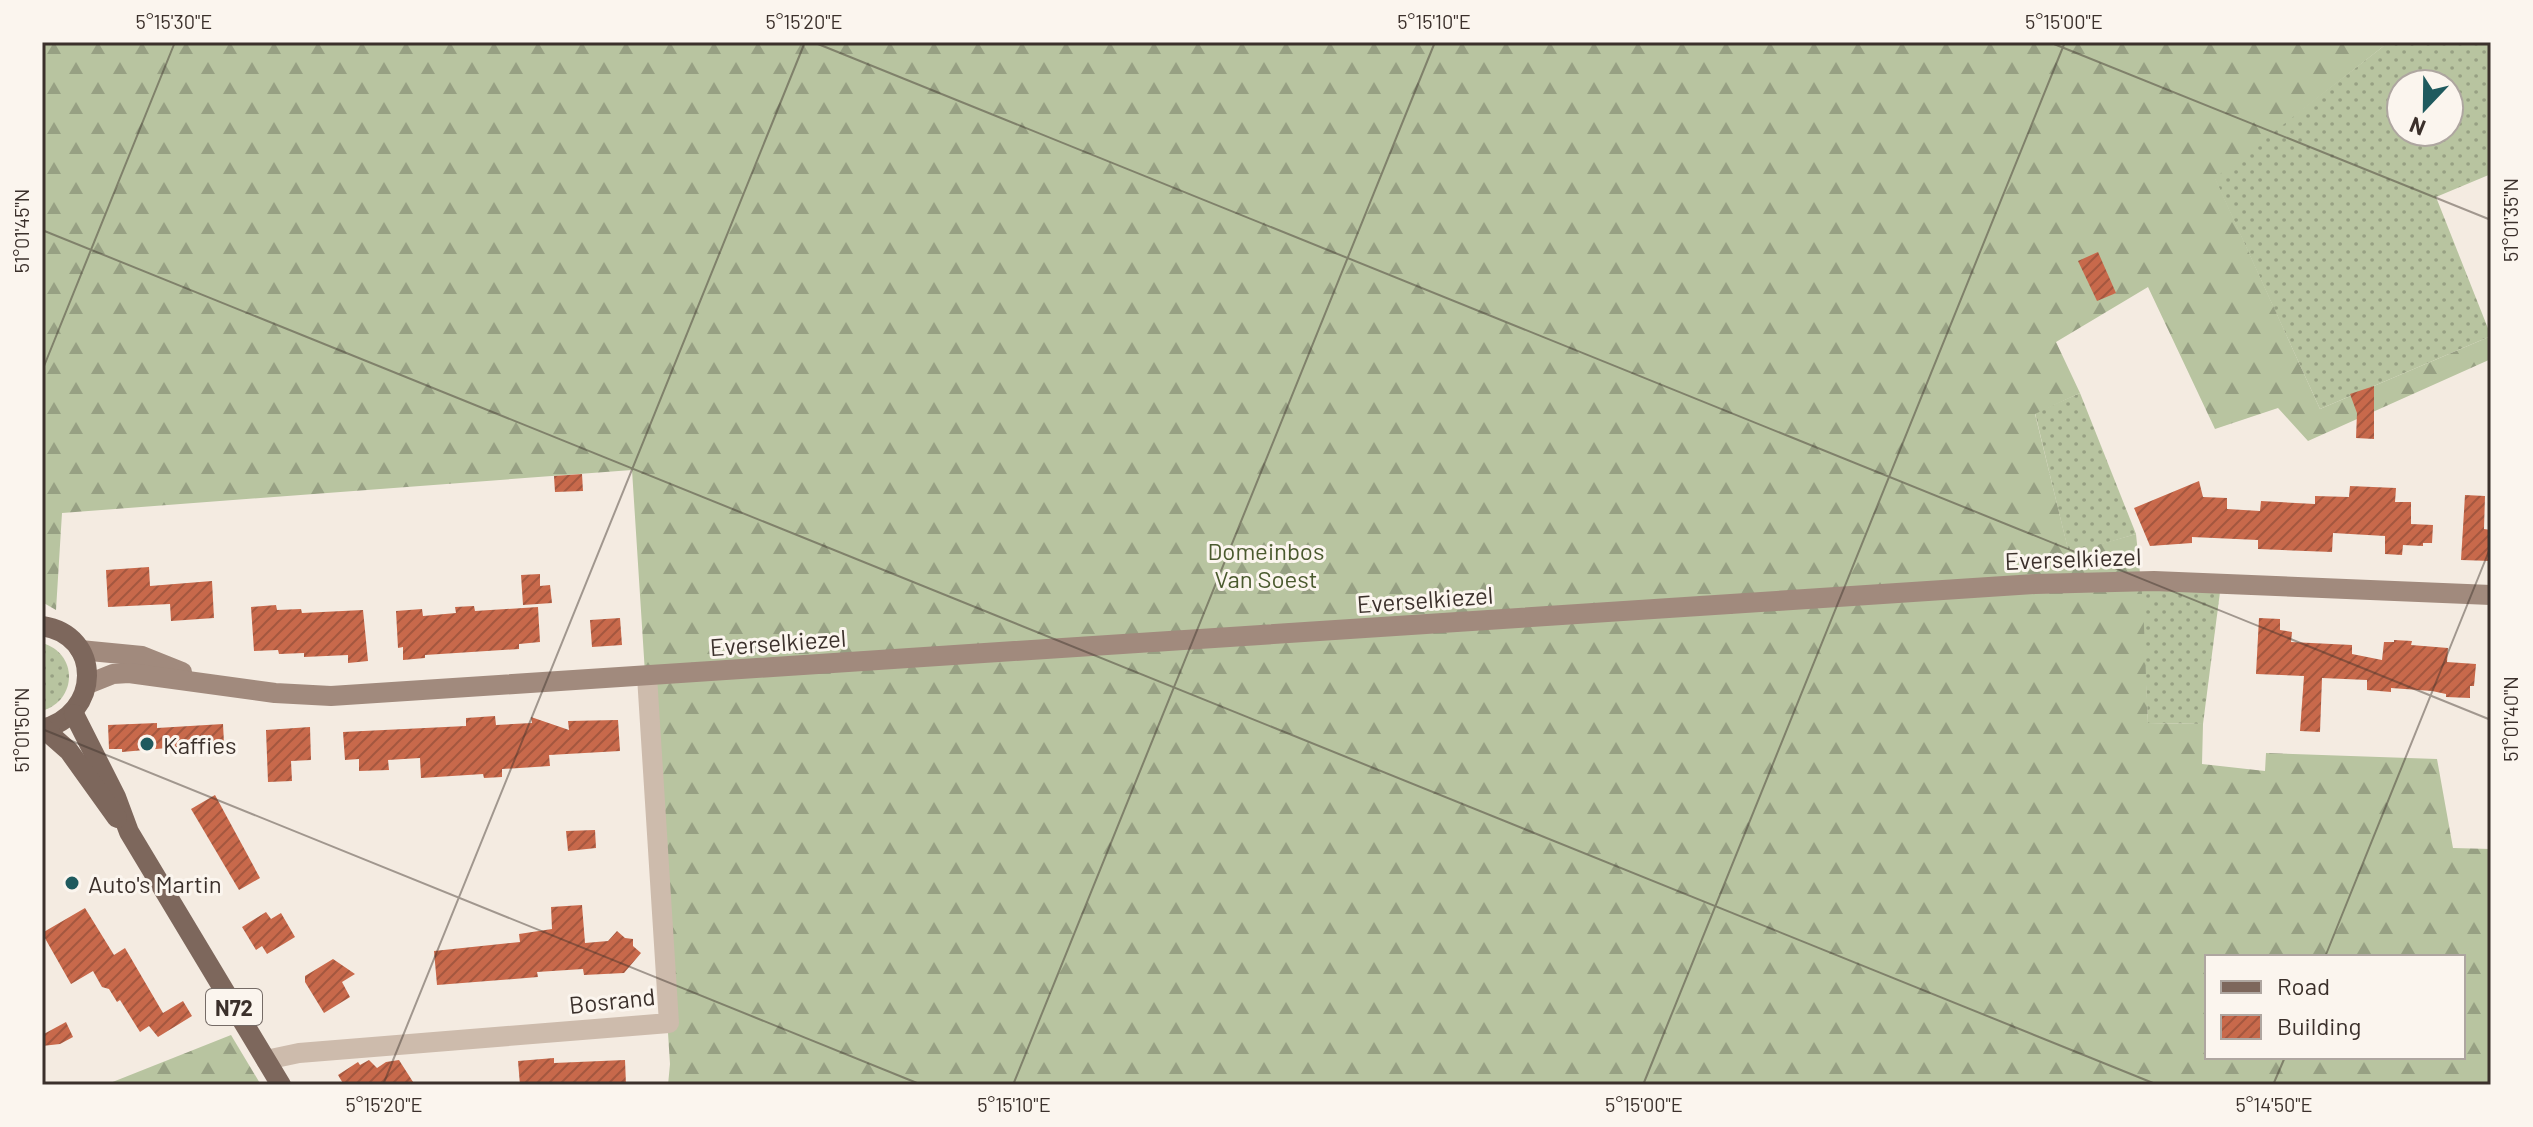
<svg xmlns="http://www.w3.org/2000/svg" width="2533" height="1127" font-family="Barlow,sans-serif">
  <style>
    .grass { fill: url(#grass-dots); fill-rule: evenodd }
    .forest { fill: url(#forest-firs); fill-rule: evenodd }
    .building { fill: url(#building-hatch) }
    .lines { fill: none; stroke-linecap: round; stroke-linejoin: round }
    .street { stroke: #cdbbac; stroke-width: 20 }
    .secondary { stroke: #a18a7d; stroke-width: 20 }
    .primary { stroke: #7d675c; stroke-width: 20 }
    .ticks { fill: none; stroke: #3b302b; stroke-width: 2; stroke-opacity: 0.45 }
    .poi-dot { fill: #1f5a5e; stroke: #fbf5ee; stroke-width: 3 }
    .labels { text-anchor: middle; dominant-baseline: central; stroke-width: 6; stroke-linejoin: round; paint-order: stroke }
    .shield { fill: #fbf5ee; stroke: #756b66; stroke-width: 2 }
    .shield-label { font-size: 22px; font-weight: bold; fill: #3b302b }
    .park-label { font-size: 24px; fill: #4a5a2e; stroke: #fbf5ee }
    .street-label { font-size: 24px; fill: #3b302b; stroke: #fbf5ee }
    .poi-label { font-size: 24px; fill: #3b302b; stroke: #fbf5ee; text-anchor: start }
    .neatline { fill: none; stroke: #3b302b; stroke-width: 3 }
    .ticks-label { font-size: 20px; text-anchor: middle; fill: #3b302b }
  </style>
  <defs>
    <pattern id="grass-dots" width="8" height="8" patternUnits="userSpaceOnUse" patternTransform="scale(2)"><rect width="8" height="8" fill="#b8c4a0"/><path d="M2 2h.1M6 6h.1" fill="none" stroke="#97a083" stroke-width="1.8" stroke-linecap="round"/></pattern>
    <pattern id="forest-firs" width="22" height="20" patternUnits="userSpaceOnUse" patternTransform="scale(2)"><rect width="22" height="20" fill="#b8c4a0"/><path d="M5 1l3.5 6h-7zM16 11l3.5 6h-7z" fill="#97a083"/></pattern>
    <pattern id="building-hatch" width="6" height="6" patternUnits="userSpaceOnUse" patternTransform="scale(2)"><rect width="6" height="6" fill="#c8694b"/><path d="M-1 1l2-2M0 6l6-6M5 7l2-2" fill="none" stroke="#a4573f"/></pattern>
  </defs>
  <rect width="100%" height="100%" fill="#f4ebe1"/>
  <g class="grass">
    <path d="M2389,42h102v132l-55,23 55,139 -171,73 -106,-232zM2401,84h48v48h-48z"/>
    <path d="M2080,393l56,141 -67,20 -34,-141z"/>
    <path d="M2141,590l79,2 -17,132 -55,-1z"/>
    <path d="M42,643c36,10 36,57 0,68z"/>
  </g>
  <g class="forest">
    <path d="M42,42h2347l-174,136 105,231 171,-73v23l-183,82 -30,-33 -63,21 -67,-142 -92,55 24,51 -45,21 34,139 67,-19 7,69 5,120 55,1 -1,40 63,7 1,-18 171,6 16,89 38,1v236h-1823l2,-21 -38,-594 -570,43 -6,97 -14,-8zM2207,957h256v100h-256z"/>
    <path d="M231,1035l30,50h-156z"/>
  </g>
  <g class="building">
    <path d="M2098,252l18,41 -19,8 -19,-40z"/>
    <path d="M2374,386v53l-18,-1 1,-25 -7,-19z"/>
    <path d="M582,474l1,17 -28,1 -1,-16z"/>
    <path d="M2199,481l4,16 24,1v11l33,2 1,-10 54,3v-8l34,1 1,-11 46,2 -1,14h16v22l22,1 -1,18h-9v3l-20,-1 -1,10 -17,-1v-18l-52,-3 -1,19 -74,-3v-9l-66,-3v6l-42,3 -16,-38z"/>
    <path d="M2465,495l20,1 -1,33 7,1v31l-30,-1z"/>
    <path d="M149,567l1,19 62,-5 2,37 -43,3 -1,-17 -62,3 -2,-37z"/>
    <path d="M540,574v12l10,-1 2,18 -29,2 -2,-30z"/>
    <path d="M276,605l1,5 24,-1 1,4 61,-3 5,51 -20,2v-8l-44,2v-4l-25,1 -1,-4 -24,1 -3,-44z"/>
    <path d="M474,606l1,5 63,-4 2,35 -21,2v5l-94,6v3l-22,2v-13l-5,1 -2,-37 26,-2 1,7 33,-3 -1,-6z"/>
    <path d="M620,618l2,27 -30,2 -2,-27z"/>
    <path d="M2259,618l21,1v11l12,2 -1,10 61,3v9l30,6 2,-18h10v-2l18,1 -1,4 37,3 -1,14 29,2 -2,22h-4v12l-24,-1v-3l-14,-3 -41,-3v4l-24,-2v-10l-45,-2 -2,54 -20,-1 4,-55 -48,-2z"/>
    <path d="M495,716l1,9 36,-2 -1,-6 38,13 -1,-9 50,-1 2,31 -71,4 1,11 -48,3v8l-18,1 -1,-4 -62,4 -1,-20 -32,2 1,10 -30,1v-12l-14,1 -2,-28 123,-6v-8z"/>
    <path d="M157,723v5l66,-4 1,19 -102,9v-3h-13l-1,-24z"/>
    <path d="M310,727l1,33 -20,1 1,20 -24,1 -2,-52z"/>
    <path d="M215,795l45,83 -21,12 -48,-81z"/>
    <path d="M595,830l1,18 -28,3 -2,-20z"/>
    <path d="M582,905l3,38 23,-2 9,-10 8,7 8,1v7l8,7 -17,20 -40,2 -1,-6 -46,3 1,5 -101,8 -3,-34 86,-9 -1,-8 33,-5 -1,-22z"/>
    <path d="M85,908l29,47 11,-7 38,65 20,-12 9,15 -34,21 -9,-11 -9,6 -20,-32 -3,2 -8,-13 -7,-2 -9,-16 -22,13 -29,-51z"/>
    <path d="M266,912l5,7 10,-6 14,24 -28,17 -5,-8 -6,4 -14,-23z"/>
    <path d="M333,959l22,15 -13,8 8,15 -26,16 -19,-31v-6z"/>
    <path d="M66,1022l7,15 -13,7 -18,2v-11z"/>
    <path d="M554,1058v5l71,-3 1,25h-106l-2,-24z"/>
    <path d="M369,1060l8,8 9,-6 13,-2 16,25h-71l-6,-10 20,-13 2,3z"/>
  </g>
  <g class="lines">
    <path class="street" d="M266,1060l33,-7 370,-30 -22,-347"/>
    <g class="secondary">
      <path d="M80,650l62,6 40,16"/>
      <path d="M88,684l25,-10 16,-1 146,20 56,3 1704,-112 119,-3 337,14"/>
    </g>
    <g class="primary">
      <path d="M42,626c61,9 59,89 0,103"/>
      <path d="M74,714l42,83 13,35 152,253"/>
      <path d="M44,729l25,22 48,67"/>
    </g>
  </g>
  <path class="ticks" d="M813,42l1678,678M2049,42l442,178M42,230l2116,855M42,371l133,-329M42,729l880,356M2325,957l166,-411M383,1085l422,-1043M1013,1085l422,-1043M1643,1085l422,-1043M2273,1085l12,-28"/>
  <g class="poi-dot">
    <circle cx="147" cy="744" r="8"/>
    <circle cx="72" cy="883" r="8"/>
  </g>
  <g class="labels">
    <rect class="shield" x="206" y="989" width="56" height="36" rx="6"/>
    <g class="shield-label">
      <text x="234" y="1007">N72</text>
    </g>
    <g class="park-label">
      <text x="1266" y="550">Domeinbos<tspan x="1266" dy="28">Van Soest</tspan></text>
    </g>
    <g class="street-label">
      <text transform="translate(2073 558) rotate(-2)">Everselkiezel</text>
      <text transform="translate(1425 599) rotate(-4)">Everselkiezel</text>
      <text transform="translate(778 642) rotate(-4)">Everselkiezel</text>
      <text transform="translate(612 1000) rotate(-6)">Bosrand</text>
    </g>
    <g class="poi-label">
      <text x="163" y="744">Kaffies</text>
      <text x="88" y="883">Auto's Martin</text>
    </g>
  </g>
  <rect width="2533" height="1127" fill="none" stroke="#fbf5ee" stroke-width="88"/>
  <rect x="2205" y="955" width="260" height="104" fill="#fbf5ee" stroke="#aea6a0" stroke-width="2"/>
  <rect x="2221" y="981" width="40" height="12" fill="#7d675c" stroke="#aea6a0" stroke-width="2"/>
  <text x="2277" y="995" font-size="24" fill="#3b302b">Road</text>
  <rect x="2221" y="1015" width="40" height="24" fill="url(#building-hatch)" stroke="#aea6a0" stroke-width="2"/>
  <text x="2277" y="1035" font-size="24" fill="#3b302b">Building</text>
  <g transform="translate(2425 108) rotate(202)"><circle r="38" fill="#fbf5ee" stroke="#aea6a0" stroke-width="2"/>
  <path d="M0-6L14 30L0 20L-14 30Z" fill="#1f5a5e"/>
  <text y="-12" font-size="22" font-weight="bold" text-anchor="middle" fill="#3b302b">N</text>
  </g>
  <rect x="44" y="44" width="2445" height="1039" class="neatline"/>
  <g class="ticks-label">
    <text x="174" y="29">5°15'30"E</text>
    <text x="804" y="29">5°15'20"E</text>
    <text x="1434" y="29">5°15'10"E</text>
    <text x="2064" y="29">5°15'00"E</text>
    <text transform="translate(2511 220) rotate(-90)" y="7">51°01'35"N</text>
    <text transform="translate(22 231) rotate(-90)" y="7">51°01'45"N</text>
    <text transform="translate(2511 719) rotate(-90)" y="7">51°01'40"N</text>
    <text transform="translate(22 730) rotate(-90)" y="7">51°01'50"N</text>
    <text x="384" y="1112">5°15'20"E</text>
    <text x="1014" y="1112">5°15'10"E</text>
    <text x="1644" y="1112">5°15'00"E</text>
    <text x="2274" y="1112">5°14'50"E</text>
  </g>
</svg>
